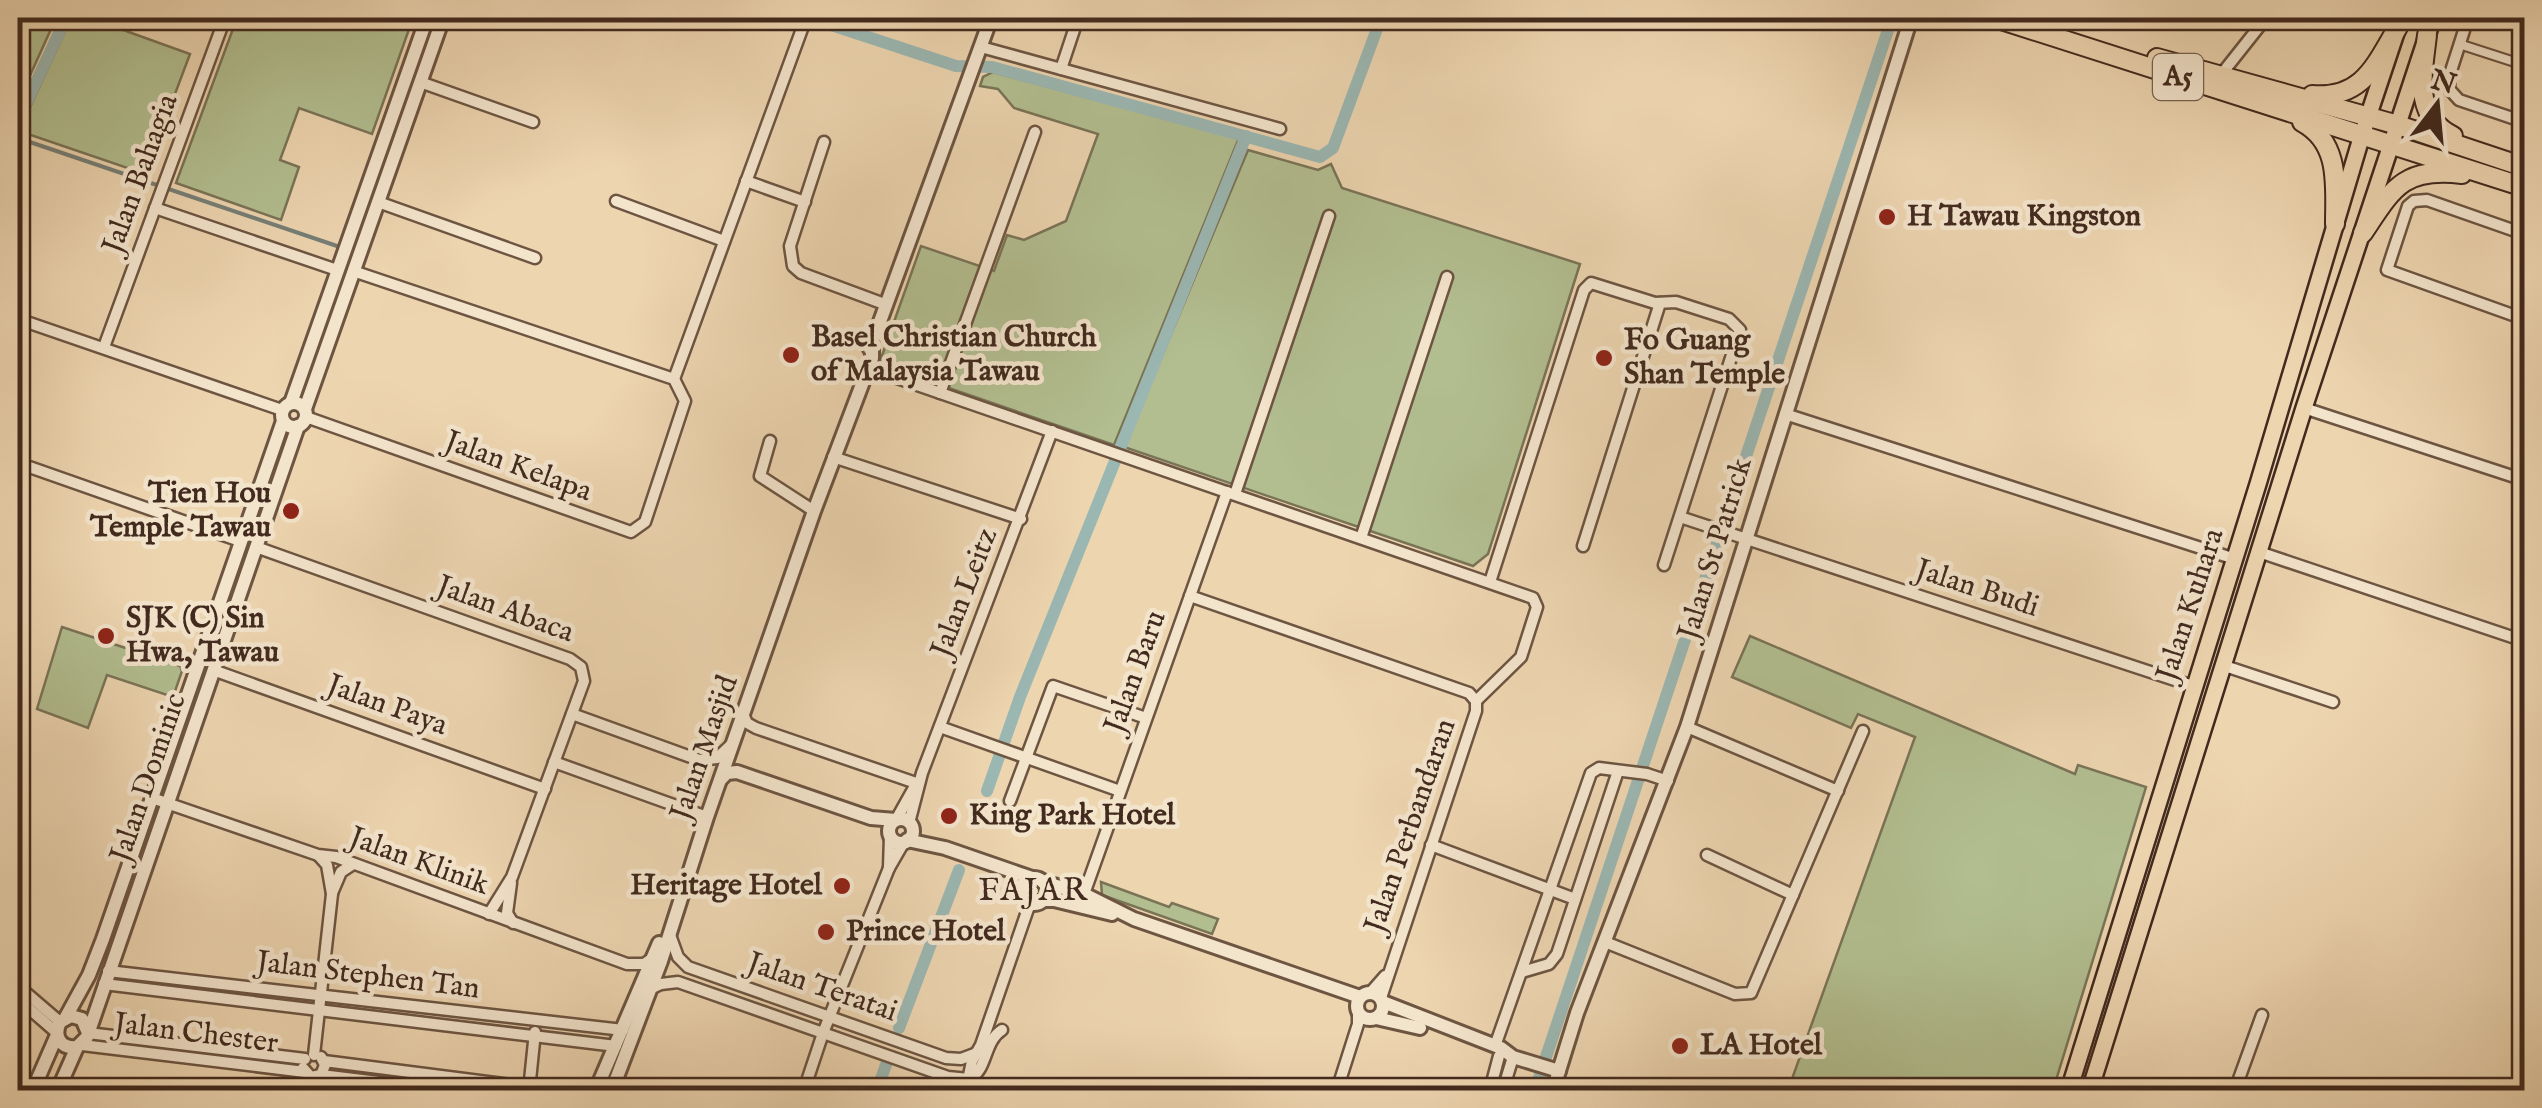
<svg xmlns="http://www.w3.org/2000/svg" width="2542" height="1108" font-family="'IM FELL English',serif">
  <style>
    .green { fill: #b2be90; stroke: #7a7457; stroke-width: 2.5 }
    .lines { fill: none; stroke-linecap: round; stroke-linejoin: round }
    .stream { stroke: #777f77; stroke-width: 4 }
    .canal { stroke: #9bb7b2; stroke-width: 12 }
    .pedestrian-casing { stroke: #6d5542; stroke-width: 12 }
    .minor-casing { stroke: #6d5542; stroke-width: 15 }
    .tertiary-casing { stroke: #6d5542; stroke-width: 18 }
    .primary-casing { stroke: #422a1e; stroke-width: 20 }
    .trunk-casing { stroke: #422a1e; stroke-width: 22 }
    .pedestrian { stroke: #f3e4cc; stroke-width: 8 }
    .minor { stroke: #f3e4cc; stroke-width: 10 }
    .tertiary { stroke: #f3e4cc; stroke-width: 12 }
    .primary { stroke: #edd5b0; stroke-width: 15 }
    .trunk { stroke: #edd5b0; stroke-width: 18 }
    .poi-dot { fill: #8f2418; stroke: #f3e4cc; stroke-width: 4 }
    .labels { text-anchor: middle; dominant-baseline: central; stroke-width: 9; stroke-linejoin: round; paint-order: stroke }
    .shield { fill: #f3e4cc; stroke: #776252; stroke-width: 2.5 }
    .shield-label { font-size: 28px; font-weight: bold; fill: #422a1e }
    .street-label { font-size: 30px; fill: #422a1e; stroke: #f3e4cc }
    .poi-label { font-size: 30px; font-weight: bold; fill: #422a1e; stroke: #f3e4cc; text-anchor: start }
    .neighbourhood-label { font-size: 32px; letter-spacing: 2.5px; fill: #422a1e; stroke: #f3e4cc }
  </style>
  <rect width="100%" height="100%" fill="#edd5b0"/>
  <filter id="stains"><feTurbulence type="fractalNoise" baseFrequency=".002" numOctaves="4"/><feColorMatrix values="0 0 0 0 .2 0 0 0 0 .09 0 0 0 0 .02 0 0 0 .5 -.17"/></filter>
  <radialGradient id="worn" r=".72"><stop offset=".6" stop-color="#630" stop-opacity="0"/><stop offset="1" stop-color="#630" stop-opacity=".3"/></radialGradient>
  <g class="green">
    <path d="M18,18h38l-38,84z"/>
    <path d="M71,18h19l100,36 -45,120 -126,-43z"/>
    <path d="M237,18h176l-41,116 -73,-26 -19,52 19,7 -18,53 -105,-37z"/>
    <path d="M993,72l246,66 -125,307 -235,-81 42,-118 73,25 13,-36 17,5 42,-19 32,-87 -84,-26 -16,-19 -18,-3 3,-9z"/>
    <path d="M1248,150l70,20 13,-6 11,24 238,76 -92,290 -15,12 -349,-119z"/>
    <path d="M62,627l118,39 2,5 -9,26 -66,-22 -19,53 -51,-19z"/>
    <path d="M1750,636l325,138 3,-9 68,22 -93,303h-265l127,-353 -57,-23 -7,14 -119,-51z"/>
    <path d="M1101,882l68,25 3,-4 46,16 -6,15 -110,-39z"/>
  </g>
  <g class="lines">
    <path class="stream" d="M18,138l319,108"/>
    <g class="canal">
      <path d="M810,18l146,48 36,1 328,90 13,-9 48,-130"/>
      <path d="M18,121l48,-103"/>
      <path d="M987,791l33,-94 226,-561"/>
      <path d="M899,1028l60,-158"/>
      <path d="M877,1090l10,-28"/>
      <path d="M1535,1090l357,-1072"/>
    </g>
    <defs>
      <path id="pedestrian" d="M2459,44l65,21"/>
      <g id="minor">
        <path d="M1349,18l10,3"/>
        <path d="M2468,18l-18,56 -1,15 10,11 65,22"/>
        <path d="M981,47l299,82"/>
        <path d="M1061,69l17,-51"/>
        <path d="M2220,76l46,-58"/>
        <path d="M420,82l113,40"/>
        <path d="M824,142l-34,104 3,20 8,7 86,32"/>
        <path d="M746,181l59,21"/>
        <path d="M616,201l108,40"/>
        <path d="M378,202l157,56"/>
        <path d="M155,208l182,62"/>
        <path d="M2524,234l-97,-34 -13,1 -6,5 -21,64 137,49"/>
        <path d="M18,319l264,91"/>
        <path d="M104,347l121,-329"/>
        <path d="M868,368l665,230 4,9 -16,50 -45,44"/>
        <path d="M674,379l132,-361"/>
        <path d="M940,393l95,-261"/>
        <path d="M2304,408l220,72"/>
        <path d="M1785,414l450,145"/>
        <path d="M306,417l325,115 14,-10 40,-121 -11,-22 -321,-108"/>
        <path d="M770,441l-10,35 54,35"/>
        <path d="M833,457l188,62"/>
        <path d="M18,463l222,78"/>
        <path d="M1235,494l94,-278"/>
        <path d="M1680,517l513,169"/>
        <path d="M1361,538l86,-261"/>
        <path d="M1583,546l77,-243"/>
        <path d="M256,547l314,112 11,8 3,14 -72,196 -23,37"/>
        <path d="M2259,552l265,89"/>
        <path d="M1490,582l94,-292 7,-7 64,20 21,-1 53,17 11,11 -76,235"/>
        <path d="M1190,596l279,97 7,8"/>
        <path d="M2222,665l111,37"/>
        <path d="M213,670l332,119"/>
        <path d="M572,714l127,46 18,-2 15,-14"/>
        <path d="M743,714l4,9 9,5 160,55"/>
        <path d="M940,727l180,64"/>
        <path d="M1687,727l151,64"/>
        <path d="M554,762l153,55"/>
        <path d="M152,798l166,57 18,2 291,107h17l9,-6"/>
        <path d="M1010,801l43,-115 93,32"/>
        <path d="M896,820l19,-34"/>
        <path d="M909,823l13,-50 130,-342"/>
        <path d="M1431,845l144,54"/>
        <path d="M1707,855l86,40"/>
        <path d="M889,868l1,-32"/>
        <path d="M511,883l-4,30 6,10"/>
        <path d="M332,893l9,-21 12,-8"/>
        <path d="M1084,894l143,-402"/>
        <path d="M670,935l8,22 10,10 258,91 15,1 16,-6"/>
        <path d="M1605,942l130,52 16,-1 112,-262"/>
        <path d="M108,971l515,59"/>
        <path d="M1522,972l27,-8 8,-10 61,-183"/>
        <path d="M104,984l512,62"/>
        <path d="M18,986l42,36"/>
        <path d="M650,989l11,-5 17,-2 270,95 21,2"/>
        <path d="M1371,992l14,-16"/>
        <path d="M1381,998l95,-287v-10"/>
        <path d="M18,999l38,33"/>
        <path d="M88,1033l217,26"/>
        <path d="M82,1045l223,27"/>
        <path d="M1495,1046l96,-273 8,-5 48,6 21,7"/>
        <path d="M314,1055l18,-161 -5,-29 -8,-9"/>
        <path d="M321,1057l4,8 -4,10"/>
        <path d="M324,1061l227,29"/>
        <path d="M303,1068l8,9 10,-2 124,15"/>
        <path d="M18,1072l16,15"/>
        <path d="M969,1079c19,-9 14,-37 33,-49"/>
        <path d="M529,1090l6,-58"/>
        <path d="M804,1090l19,-57 66,-165 15,-26"/>
        <path d="M966,1090l6,-29 9,-16 49,-142"/>
        <path d="M1337,1090l21,-66v-12"/>
        <path d="M1490,1090l9,-34"/>
        <path d="M1503,1090l10,-33"/>
        <path d="M2235,1090l27,-75"/>
      </g>
      <g id="tertiary">
        <path d="M870,349l121,-331"/>
        <circle cx="294" cy="415" r="12"/>
        <path d="M291,403l136,-385"/>
        <path d="M305,409l138,-391"/>
        <path d="M721,779l6,-6 10,-1 134,46 25,2"/>
        <circle cx="901" cy="831" r="12"/>
        <path d="M907,840l38,8 87,30"/>
        <circle cx="1034" cy="891" r="13"/>
        <path d="M1043,882l41,12 50,25 226,78"/>
        <path d="M1043,900h11l58,14"/>
        <circle cx="1370" cy="1006" r="13"/>
        <path d="M1383,1002l118,46 12,9 46,14"/>
        <path d="M66,1017l23,-42 14,-36 180,-518"/>
        <path d="M1376,1018l44,10"/>
        <path d="M88,1033l-6,-14 -11,-3 -11,6c-7,15 1,27 17,25l10,-10 211,-611"/>
        <path d="M33,1090l24,-55"/>
        <path d="M58,1090l19,-43"/>
        <path d="M596,1090l63,-147"/>
        <path d="M612,1090l49,-129 46,-144 107,-306 58,-153v-13"/>
        <path d="M1553,1090l24,-77 110,-286 224,-709"/>
      </g>
      <g id="primary">
        <path d="M2069,1090l189,-606 104,-349 39,-117"/>
        <path d="M2090,1090l214,-682 129,-390"/>
      </g>
      <g id="trunk">
        <path d="M1995,18l529,169"/>
        <path d="M2427,35c-4,37 -15,81 26,101"/>
        <path d="M2157,58l241,67 126,42"/>
        <path d="M2312,95c51,4 63,-30 86,-68"/>
        <path d="M2302,122c39,21 33,64 33,102"/>
        <path d="M2363,233c30,-45 40,-66 99,-59"/>
      </g>
    </defs>
    <use href="#pedestrian" class="pedestrian-casing"/>
    <use href="#minor" class="minor-casing"/>
    <use href="#tertiary" class="tertiary-casing"/>
    <use href="#primary" class="primary-casing"/>
    <use href="#trunk" class="trunk-casing"/>
    <use href="#pedestrian" class="pedestrian"/>
    <use href="#minor" class="minor"/>
    <use href="#tertiary" class="tertiary"/>
    <use href="#primary" class="primary"/>
    <use href="#trunk" class="trunk"/>
  </g>
  <g class="poi-dot">
    <circle cx="1887" cy="217" r="10"/>
    <circle cx="791" cy="355" r="10"/>
    <circle cx="1604" cy="358" r="10"/>
    <circle cx="291" cy="511" r="10"/>
    <circle cx="106" cy="636" r="10"/>
    <circle cx="949" cy="816" r="10"/>
    <circle cx="842" cy="886" r="10"/>
    <circle cx="826" cy="932" r="10"/>
    <circle cx="1680" cy="1046" r="10"/>
  </g>
  <g class="labels">
    <rect class="shield" x="2153" y="54" width="50" height="46" rx="8"/>
    <g class="shield-label">
      <text x="2178" y="77">A5</text>
    </g>
    <g class="street-label">
      <text transform="translate(141 174) rotate(-70)">Jalan Bahagia</text>
      <text transform="translate(518 467) rotate(20)">Jalan Kelapa</text>
      <text transform="translate(1716 549) rotate(-73)">Jalan St Patrick</text>
      <text transform="translate(1977 589) rotate(18)">Jalan Budi</text>
      <text transform="translate(965 593) rotate(-69)">Jalan Leitz</text>
      <text transform="translate(2191 605) rotate(-72)">Jalan Kuhara</text>
      <text transform="translate(505 610) rotate(20)">Jalan Abaca</text>
      <text transform="translate(1136 672) rotate(-70)">Jalan Baru</text>
      <text transform="translate(387 706) rotate(20)">Jalan Paya</text>
      <text transform="translate(705 748) rotate(-71)">Jalan Masjid</text>
      <text transform="translate(149 778) rotate(-71)">Jalan Dominic</text>
      <text transform="translate(1411 826) rotate(-71)">Jalan Perbandaran</text>
      <text transform="translate(419 862) rotate(20)">Jalan Klinik</text>
      <text transform="translate(368 976) rotate(7)">Jalan Stephen Tan</text>
      <text transform="translate(822 988) rotate(19)">Jalan Teratai</text>
      <text transform="translate(196 1034) rotate(7)">Jalan Chester</text>
    </g>
    <g class="poi-label">
      <text x="1907" y="217">H Tawau Kingston</text>
      <text x="811" y="338">Basel Christian Church<tspan x="811" dy="34">of Malaysia Tawau</tspan></text>
      <text x="1624" y="341">Fo Guang<tspan x="1624" dy="34">Shan Temple</tspan></text>
      <text x="271" y="494" text-anchor="end">Tien Hou<tspan x="271" dy="34">Temple Tawau</tspan></text>
      <text x="126" y="619">SJK (C) Sin<tspan x="126" dy="34">Hwa, Tawau</tspan></text>
      <text x="969" y="816">King Park Hotel</text>
      <text x="822" y="886" text-anchor="end">Heritage Hotel</text>
      <text x="846" y="932">Prince Hotel</text>
      <text x="1700" y="1046">LA Hotel</text>
    </g>
    <g class="neighbourhood-label">
      <text x="1034" y="891">FAJAR</text>
    </g>
  </g>
  <rect width="2542" height="1108" fill="none" stroke="#edd5b0" stroke-width="60"/>
  <rect x="20" y="20" width="2502" height="1068" fill="none" stroke="#422a1e" stroke-width="5"/>
  <rect x="30" y="30" width="2482" height="1048" fill="none" stroke="#422a1e" stroke-width="2.5"/>
  <g transform="translate(2437 105) rotate(16)" stroke="#f3e4cc" stroke-width="8" paint-order="stroke">
  <path d="M0-8L18 38L0 25L-18 38Z" fill="#422a1e"/>
  <text y="-15" font-size="28" font-weight="bold" text-anchor="middle" fill="#422a1e">N</text>
  </g>
  <rect width="100%" height="100%" filter="url(#stains)"/>
  <rect width="100%" height="100%" fill="url(#worn)"/>
</svg>
